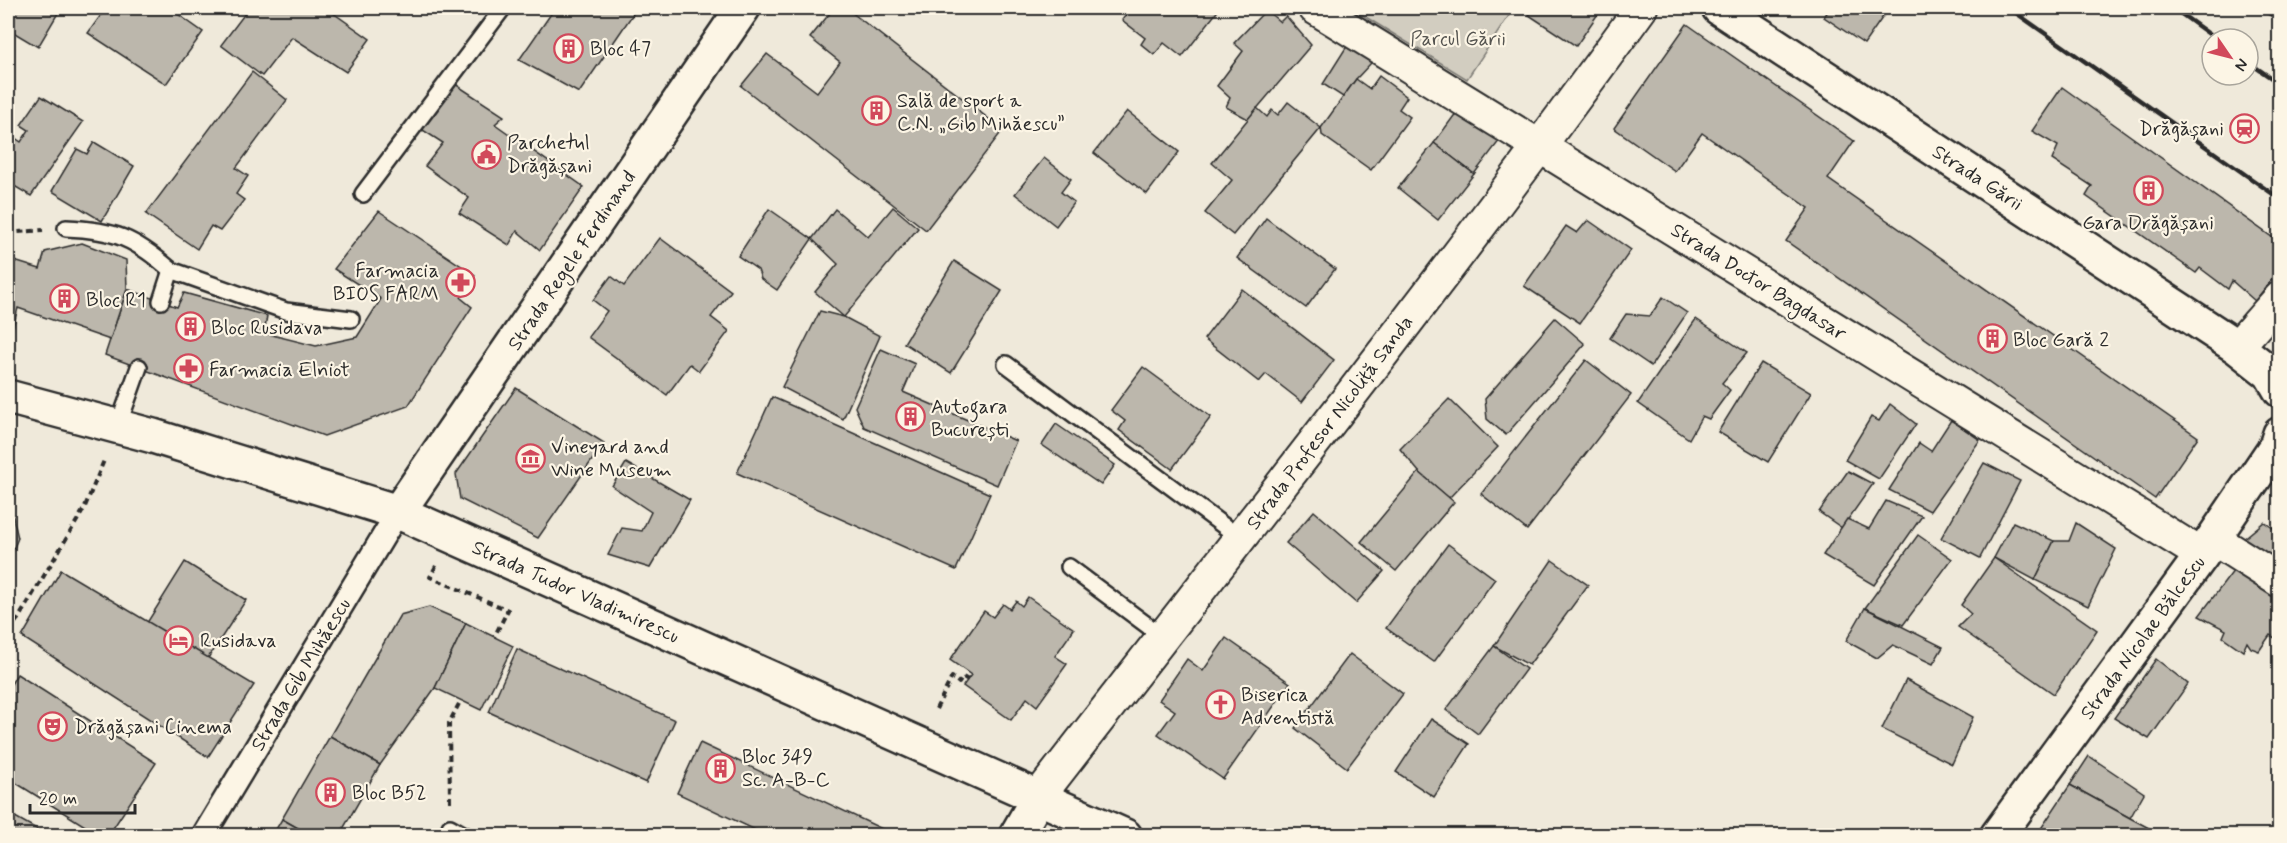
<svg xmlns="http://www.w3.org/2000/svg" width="2287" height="843" viewBox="0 0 2287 843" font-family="Mynerve,sans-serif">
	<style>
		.green { fill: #d2cdc0; stroke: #7e7c76; stroke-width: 1.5 }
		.building { fill: #bcb7ac; stroke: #2b2b2b; stroke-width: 1.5 }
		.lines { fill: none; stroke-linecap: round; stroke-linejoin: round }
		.service-casing { stroke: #2b2b2b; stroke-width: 20 }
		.pedestrian-casing { stroke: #2b2b2b; stroke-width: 27 }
		.minor-casing { stroke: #2b2b2b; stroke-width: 36 }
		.tertiary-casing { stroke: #2b2b2b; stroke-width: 38 }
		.secondary-casing { stroke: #2b2b2b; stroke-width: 38 }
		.primary-casing { stroke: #2b2b2b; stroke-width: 38 }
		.path { stroke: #2b2b2b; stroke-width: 4; stroke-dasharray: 6 4.5; stroke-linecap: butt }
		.service { stroke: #fcf5e5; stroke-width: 15 }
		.pedestrian { stroke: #fcf5e5; stroke-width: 22 }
		.minor { stroke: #fcf5e5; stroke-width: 32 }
		.tertiary { stroke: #fcf5e5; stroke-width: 33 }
		.secondary { stroke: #fcf5e5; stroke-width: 33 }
		.primary { stroke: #fcf5e5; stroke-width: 33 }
		.rail { stroke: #2b2b2b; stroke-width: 4.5 }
		.labels { text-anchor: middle; stroke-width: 4.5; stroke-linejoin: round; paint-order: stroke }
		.park-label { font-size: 20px; fill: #555450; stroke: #fcf5e5 }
		.poi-label { font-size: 20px; fill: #2b2b2b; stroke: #fcf5e5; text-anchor: start }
		.street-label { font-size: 20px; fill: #2b2b2b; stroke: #fcf5e5 }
	</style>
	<rect width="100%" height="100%" fill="#efe9da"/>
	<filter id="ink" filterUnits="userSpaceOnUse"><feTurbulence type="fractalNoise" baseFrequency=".0167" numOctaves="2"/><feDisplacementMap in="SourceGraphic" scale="12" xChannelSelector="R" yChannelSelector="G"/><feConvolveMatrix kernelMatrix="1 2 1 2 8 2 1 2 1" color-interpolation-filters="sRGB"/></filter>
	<g filter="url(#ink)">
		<path class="green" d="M 1351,8 L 1514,8 L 1467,79 Z"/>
		<g class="building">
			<path d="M 8,8 L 61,8 L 38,47 L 8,29 Z"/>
			<path d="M 106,8 L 174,8 L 172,10 L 203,32 L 166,84 L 88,33 Z"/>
			<path d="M 249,8 L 326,8 L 370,39 L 346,72 L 292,37 L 262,76 L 221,45 Z"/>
			<path d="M 555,8 L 637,8 L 579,93 L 519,60 Z"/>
			<path d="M 834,8 L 846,8 L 1003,130 L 926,230 L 741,86 L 767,54 L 817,92 L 840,62 L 810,38 Z"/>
			<path d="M 1131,8 L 1220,8 L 1182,57 L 1164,43 L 1154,55 L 1141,44 L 1145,38 L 1122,20 Z"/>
			<path d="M 1535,8 L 1602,8 L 1576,46 L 1529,15 Z"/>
			<path d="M 1830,8 L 1889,8 L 1864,44 L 1824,17 Z"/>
			<path d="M 1266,10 L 1280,22 L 1286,16 L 1311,45 L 1248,119 L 1226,107 L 1230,98 L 1217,86 L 1243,51 L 1234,43 Z"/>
			<path d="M 1687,24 L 1854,141 L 1828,179 L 2198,437 L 2155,499 L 1786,241 L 1809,208 L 1702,133 L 1675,171 L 1614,128 Z"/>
			<path d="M 1347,46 L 1372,62 L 1356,79 L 1343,97 L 1323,84 Z"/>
			<path d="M 252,72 L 287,100 L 236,168 L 248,176 L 236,194 L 244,200 L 220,231 L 211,226 L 197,249 L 146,214 Z"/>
			<path d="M 1379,76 L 1407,97 L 1399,109 L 1410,117 L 1371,170 L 1322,135 L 1321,128 L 1356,79 L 1370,89 Z"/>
			<path d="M 449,80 L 504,116 L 495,124 L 584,187 L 540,250 L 517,231 L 509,245 L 459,213 L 469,198 L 425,166 L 443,143 L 415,125 Z"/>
			<path d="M 2062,87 L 2280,243 L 2280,269 L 2255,301 L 2232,281 L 2228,289 L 2200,268 L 2196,273 L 2086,196 L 2092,186 L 2052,160 L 2058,146 L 2032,131 Z"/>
			<path d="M 41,96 L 83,122 L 31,196 L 11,184 L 8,189 L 8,133 L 21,142 L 29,130 L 21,125 Z"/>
			<path d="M 1288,102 L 1321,128 L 1233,235 L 1205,213 L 1232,180 L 1212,163 L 1257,108 L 1267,117 L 1272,110 L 1278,115 Z"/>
			<path d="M 1459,109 L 1500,140 L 1474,174 L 1434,143 Z"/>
			<path d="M 1127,111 L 1179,152 L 1147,194 L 1094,153 Z"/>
			<path d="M 94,142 L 134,166 L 102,221 L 52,191 L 77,149 L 87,154 Z"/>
			<path d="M 1434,143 L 1474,174 L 1438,220 L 1398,188 Z"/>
			<path d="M 1044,158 L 1071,179 L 1061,192 L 1074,202 L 1056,226 L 1015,194 Z"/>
			<path d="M 893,207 L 918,228 L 844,317 L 815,292 L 838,264 L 812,239 L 835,209 L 868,237 Z"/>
			<path d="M 769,209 L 812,239 L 777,290 L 761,279 L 758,270 L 738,256 Z"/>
			<path d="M 379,211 L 475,275 L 461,298 L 472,307 L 408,406 L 324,436 L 105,355 L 127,289 L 177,307 L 184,293 L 267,316 L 264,333 L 316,346 L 357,337 L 381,299 L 334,269 Z"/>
			<path d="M 1266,218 L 1335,269 L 1306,308 L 1237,258 Z"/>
			<path d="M 1588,220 L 1631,250 L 1580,323 L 1524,286 L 1566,226 L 1577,233 Z"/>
			<path d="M 660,238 L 731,291 L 711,317 L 729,331 L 699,371 L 690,364 L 667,395 L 588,337 L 607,311 L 593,300 L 611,276 L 624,286 Z"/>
			<path d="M 82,243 L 126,260 L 127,289 L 110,340 L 18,308 L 12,331 L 8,329 L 8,259 L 40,269 L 45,252 Z"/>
			<path d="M 954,261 L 1002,291 L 951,373 L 904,343 Z"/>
			<path d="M 1242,289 L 1334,360 L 1302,402 L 1266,374 L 1259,382 L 1204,339 Z"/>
			<path d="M 1663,297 L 1687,313 L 1651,366 L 1610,338 L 1626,314 L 1650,316 Z"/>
			<path d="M 820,311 L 844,317 L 880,336 L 843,419 L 782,387 Z"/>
			<path d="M 1555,318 L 1585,344 L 1506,435 L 1487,419 L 1485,399 Z"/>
			<path d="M 1696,319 L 1747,353 L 1722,383 L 1730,390 L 1709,419 L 1702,416 L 1689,439 L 1638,403 Z"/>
			<path d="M 881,349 L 915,364 L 903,392 L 1016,441 L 997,485 L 864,427 L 855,407 Z"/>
			<path d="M 1586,360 L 1631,395 L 1527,530 L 1481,494 Z"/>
			<path d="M 1761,363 L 1811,393 L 1768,462 L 1718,432 Z"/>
			<path d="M 1143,367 L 1211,417 L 1172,469 L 1119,430 L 1125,421 L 1111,410 Z"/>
			<path d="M 516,388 L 604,443 L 538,538 L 460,499 L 456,474 Z"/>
			<path d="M 772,397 L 990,494 L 956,570 L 737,473 Z"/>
			<path d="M 1449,399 L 1498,447 L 1449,498 L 1419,472 L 1400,449 Z"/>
			<path d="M 1890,404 L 1916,424 L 1879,479 L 1845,460 L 1871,417 L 1879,421 Z"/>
			<path d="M 1951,420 L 1980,440 L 1930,511 L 1889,490 L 1919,443 L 1931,451 Z"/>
			<path d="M 1056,424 L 1115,465 L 1101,485 L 1042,445 Z"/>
			<path d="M 626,463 L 690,500 L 650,568 L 608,555 L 622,528 L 642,531 L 651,512 L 612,486 Z"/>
			<path d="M 1984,463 L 2020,481 L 1980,558 L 1941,538 Z"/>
			<path d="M 1848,471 L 1873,484 L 1842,528 L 1819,512 Z"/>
			<path d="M 1419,472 L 1454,502 L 1396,571 L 1361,542 Z"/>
			<path d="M 8,496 L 18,538 L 8,562 Z"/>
			<path d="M 1886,501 L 1922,516 L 1874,585 L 1823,555 L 1847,519 L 1869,529 Z"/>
			<path d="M 1314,511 L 1384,571 L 1356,603 L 1286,543 Z"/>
			<path d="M 2013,522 L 2054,541 L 2035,580 L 1994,558 Z"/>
			<path d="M 2264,522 L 2280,533 L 2280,567 L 2241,541 Z"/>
			<path d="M 2076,523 L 2116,549 L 2088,606 L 2035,580 L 2054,541 L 2069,541 Z"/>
			<path d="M 1918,535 L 1952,559 L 1903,625 L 1865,608 Z"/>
			<path d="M 1448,544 L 1495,579 L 1434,662 L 1386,628 Z"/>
			<path d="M 1994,558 L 2097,630 L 2054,694 L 1958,627 L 1971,614 L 1961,605 Z"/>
			<path d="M 1552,560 L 1588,585 L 1529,665 L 1494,646 Z"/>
			<path d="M 185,562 L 246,600 L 163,727 L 105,690 Z"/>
			<path d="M 2237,566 L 2280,593 L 2280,641 L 2270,635 L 2259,651 L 2251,648 L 2247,642 L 2243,651 L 2223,637 L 2226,630 L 2199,616 Z"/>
			<path d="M 61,570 L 254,685 L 208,757 L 22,637 Z"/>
			<path d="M 1028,597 L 1074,629 L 1055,656 L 1067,664 L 1037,706 L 1027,698 L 1011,720 L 963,686 L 971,675 L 950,660 L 984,611 L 993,617 L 1003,604 L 1010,609 L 1016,601 L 1022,606 Z"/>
			<path d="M 429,607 L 466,623 L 435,688 L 380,765 L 330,736 L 400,615 Z"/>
			<path d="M 1865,608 L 1943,647 L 1933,664 L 1893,645 L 1877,658 L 1846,641 Z"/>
			<path d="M 466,623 L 513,646 L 481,710 L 435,688 Z"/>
			<path d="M 1226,638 L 1290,683 L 1223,779 L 1158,734 L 1175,711 L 1159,700 L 1187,659 L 1203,671 Z"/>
			<path d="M 1494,646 L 1526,669 L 1478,734 L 1446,710 Z"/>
			<path d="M 517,649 L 675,720 L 646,783 L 489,712 Z"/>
			<path d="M 1350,654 L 1403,694 L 1347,768 L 1295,728 Z"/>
			<path d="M 2156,659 L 2188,684 L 2149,739 L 2114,718 Z"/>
			<path d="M 17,674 L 156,763 L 108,836 L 101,836 L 8,778 L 8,689 Z"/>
			<path d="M 1906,680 L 1973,717 L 1952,764 L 1882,729 Z"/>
			<path d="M 1431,719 L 1469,744 L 1434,797 L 1396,772 Z"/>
			<path d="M 330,736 L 380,765 L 339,836 L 312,836 L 282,819 Z"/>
			<path d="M 700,743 L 897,836 L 768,836 L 677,793 Z"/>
			<path d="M 2089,756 L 2144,793 L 2130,818 L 2070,785 Z"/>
			<path d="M 2070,785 L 2130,818 L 2164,836 L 2036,836 Z"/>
			<path d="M 8,813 L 49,836 L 8,836 Z"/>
			<path d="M 282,819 L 312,836 L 272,836 Z"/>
		</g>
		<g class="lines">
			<defs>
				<g id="service">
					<path d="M 363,194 L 503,8"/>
					<path d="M 66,228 C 115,230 134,238 171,270"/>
					<path d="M 161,301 L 171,270 L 286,311 L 351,319"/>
					<path d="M 1006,364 L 1240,538"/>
					<path d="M 118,426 L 139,367"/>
					<path d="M 1069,567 L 1163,637"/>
					<path d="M 450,827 L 466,836"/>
				</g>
				<path id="pedestrian" d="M 203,836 L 398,512"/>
				<g id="minor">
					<path d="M 1315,8 L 2202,555"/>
					<path d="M 2237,347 L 2280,298"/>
					<path d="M 2214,539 L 2280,581"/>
					<path d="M 1039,796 C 1242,535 1447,276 1641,8"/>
				</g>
				<g id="tertiary">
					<path d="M 1719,8 L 2237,347 L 2270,373 L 2280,390"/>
					<path d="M 1997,836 L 2202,555 L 2276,446 L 2280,434"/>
				</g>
				<path id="secondary" d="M 8,397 L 153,436 L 398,512"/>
				<g id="primary">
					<path d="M 743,8 L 398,512 L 1125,836"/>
					<path d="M 1016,836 L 1039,796"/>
				</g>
			</defs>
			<use href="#service" class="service-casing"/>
			<use href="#pedestrian" class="pedestrian-casing"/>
			<use href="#minor" class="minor-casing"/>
			<use href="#tertiary" class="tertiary-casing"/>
			<use href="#secondary" class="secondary-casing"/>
			<use href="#primary" class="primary-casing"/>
			<g class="path">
				<path d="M 8,233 L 43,230"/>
				<path d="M 436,566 L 430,577 L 508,610 L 494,637"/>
				<path d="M 8,631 L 18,619 L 84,509 L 105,458"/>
				<path d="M 936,709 L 952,677 L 959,683 L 963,677 L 968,680"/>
				<path d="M 450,802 L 449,723 L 461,700"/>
			</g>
			<use href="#service" class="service"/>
			<use href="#pedestrian" class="pedestrian"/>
			<use href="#minor" class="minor"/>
			<use href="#tertiary" class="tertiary"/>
			<use href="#secondary" class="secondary"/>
			<use href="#primary" class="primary"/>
			<g class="rail">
				<path d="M 2009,8 L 2280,199"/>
				<path d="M 2173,8 L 2216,39"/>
				<path d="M 2259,8 L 2280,19"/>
				<path d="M 2248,62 L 2280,84"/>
			</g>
		</g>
	</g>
	<defs>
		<symbol id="building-ring" viewBox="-11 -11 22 22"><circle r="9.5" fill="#fcf5e5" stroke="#d1495b" stroke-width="1.5"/><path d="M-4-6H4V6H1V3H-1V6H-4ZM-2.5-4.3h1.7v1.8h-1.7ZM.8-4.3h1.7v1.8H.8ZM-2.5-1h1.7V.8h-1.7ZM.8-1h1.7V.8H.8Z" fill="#d1495b"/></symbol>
		<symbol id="station-ring" viewBox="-11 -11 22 22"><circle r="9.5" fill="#fcf5e5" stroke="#d1495b" stroke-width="1.5"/><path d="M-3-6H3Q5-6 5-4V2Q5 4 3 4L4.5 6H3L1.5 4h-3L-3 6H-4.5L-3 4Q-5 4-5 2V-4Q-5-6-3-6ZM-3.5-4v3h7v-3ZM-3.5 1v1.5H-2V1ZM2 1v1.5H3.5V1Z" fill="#d1495b"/></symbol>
		<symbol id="civic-ring" viewBox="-11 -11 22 22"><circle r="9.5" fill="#fcf5e5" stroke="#d1495b" stroke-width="1.5"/><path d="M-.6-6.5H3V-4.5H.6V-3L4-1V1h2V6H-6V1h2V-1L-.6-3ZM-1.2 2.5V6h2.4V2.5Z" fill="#d1495b"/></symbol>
		<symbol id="pharmacy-ring" viewBox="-11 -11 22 22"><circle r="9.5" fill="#fcf5e5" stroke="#d1495b" stroke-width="1.5"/><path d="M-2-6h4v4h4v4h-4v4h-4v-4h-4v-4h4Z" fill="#d1495b"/></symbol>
		<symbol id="museum-ring" viewBox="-11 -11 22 22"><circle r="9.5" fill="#fcf5e5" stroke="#d1495b" stroke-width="1.5"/><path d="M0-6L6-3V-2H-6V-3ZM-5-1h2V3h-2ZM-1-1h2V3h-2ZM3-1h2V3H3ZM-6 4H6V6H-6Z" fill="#d1495b"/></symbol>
		<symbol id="hotel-ring" viewBox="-11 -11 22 22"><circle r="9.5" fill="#fcf5e5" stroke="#d1495b" stroke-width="1.5"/><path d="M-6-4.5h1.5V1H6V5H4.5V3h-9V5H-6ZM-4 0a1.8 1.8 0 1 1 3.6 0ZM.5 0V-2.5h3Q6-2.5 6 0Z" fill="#d1495b"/></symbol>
		<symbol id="church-ring" viewBox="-11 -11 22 22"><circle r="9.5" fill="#fcf5e5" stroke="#d1495b" stroke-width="1.5"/><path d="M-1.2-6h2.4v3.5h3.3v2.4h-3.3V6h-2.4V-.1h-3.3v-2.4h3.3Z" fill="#d1495b"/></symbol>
		<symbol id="theatre-ring" viewBox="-11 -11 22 22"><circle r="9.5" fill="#fcf5e5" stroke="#d1495b" stroke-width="1.5"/><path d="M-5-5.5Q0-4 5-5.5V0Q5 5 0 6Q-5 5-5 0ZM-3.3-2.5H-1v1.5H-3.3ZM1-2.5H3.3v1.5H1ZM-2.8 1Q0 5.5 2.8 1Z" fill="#d1495b"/></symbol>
	</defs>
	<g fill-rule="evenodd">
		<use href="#building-ring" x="552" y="32" width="33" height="33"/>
		<use href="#building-ring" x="860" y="94" width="33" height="33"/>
		<use href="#station-ring" x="2228" y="112" width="33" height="33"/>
		<use href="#civic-ring" x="470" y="138" width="33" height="33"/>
		<use href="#building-ring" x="2132" y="174" width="33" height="33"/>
		<use href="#pharmacy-ring" x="444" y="266" width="33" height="33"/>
		<use href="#building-ring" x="48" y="282" width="33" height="33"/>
		<use href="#building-ring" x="174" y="310" width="33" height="33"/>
		<use href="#building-ring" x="1976" y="322" width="33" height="33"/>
		<use href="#pharmacy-ring" x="172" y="352" width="33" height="33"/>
		<use href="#building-ring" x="894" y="400" width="33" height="33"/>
		<use href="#museum-ring" x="514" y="442" width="33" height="33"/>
		<use href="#hotel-ring" x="162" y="624" width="33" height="33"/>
		<use href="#church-ring" x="1204" y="688" width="33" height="33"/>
		<use href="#theatre-ring" x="36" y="710" width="33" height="33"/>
		<use href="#building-ring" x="704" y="752" width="33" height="33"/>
		<use href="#building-ring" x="314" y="776" width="33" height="33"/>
	</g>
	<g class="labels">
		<g class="park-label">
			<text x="1458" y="45">Parcul Gării</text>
		</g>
		<g class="poi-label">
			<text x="590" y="55">Bloc 47</text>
			<text x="897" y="107">Sală de sport a<tspan x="897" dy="23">C.N. „Gib Mihăescu”</tspan></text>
			<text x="2224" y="135" text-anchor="end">Drăgășani</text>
			<text x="507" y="149">Parchetul<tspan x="507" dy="23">Drăgășani</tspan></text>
			<text x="2148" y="229" text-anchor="middle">Gara Drăgășani</text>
			<text x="439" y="277" text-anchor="end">Farmacia<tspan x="439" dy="23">BIOS FARM</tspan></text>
			<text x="86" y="306">Bloc R1</text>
			<text x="211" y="334">Bloc Rusidava</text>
			<text x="2013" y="346">Bloc Gară 2</text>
			<text x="209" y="376">Farmacia Elniot</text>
			<text x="931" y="413">Autogara<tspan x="931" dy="23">București</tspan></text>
			<text x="551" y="453">Vineyard and<tspan x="551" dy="23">Wine Museum</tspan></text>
			<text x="200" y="647">Rusidava</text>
			<text x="1241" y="701">Biserica<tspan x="1241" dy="23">Adventistă</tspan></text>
			<text x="74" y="733">Drăgășani Cinema</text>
			<text x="742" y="763">Bloc 349<tspan x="742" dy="23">Sc. A-B-C</tspan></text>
			<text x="352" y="799">Bloc B52</text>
		</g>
		<g class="street-label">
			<text transform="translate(1978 177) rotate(33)" y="7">Strada Gării</text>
			<text transform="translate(571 260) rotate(-56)" y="7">Strada Regele Ferdinand</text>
			<text transform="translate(1759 281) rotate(32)" y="7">Strada Doctor Bagdasar</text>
			<text transform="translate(1329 422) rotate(-53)" y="7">Strada Profesor Nicoliță Sanda</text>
			<text transform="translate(576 591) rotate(24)" y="7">Strada Tudor Vladimirescu</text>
			<text transform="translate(2142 637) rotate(-54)" y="7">Strada Nicolae Bălcescu</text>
			<text transform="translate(300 674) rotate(-59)" y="7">Strada Gib Mihăescu</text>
		</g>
	</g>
	<rect width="2287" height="843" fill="none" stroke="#fcf5e5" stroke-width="30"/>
	<rect x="15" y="15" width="2257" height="813" fill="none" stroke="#2b2b2b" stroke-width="2" filter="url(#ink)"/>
	<g transform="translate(2230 57) rotate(125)"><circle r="28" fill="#fcf5e5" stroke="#a8a49b" stroke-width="1.5"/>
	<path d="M0-4.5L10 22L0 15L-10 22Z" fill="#d1495b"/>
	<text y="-9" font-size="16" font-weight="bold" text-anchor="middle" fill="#2b2b2b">N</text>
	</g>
	<path d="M30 804v9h105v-9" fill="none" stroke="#2b2b2b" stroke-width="3"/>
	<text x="39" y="804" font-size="18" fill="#2b2b2b" stroke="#fcf5e5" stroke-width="4.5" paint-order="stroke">20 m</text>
</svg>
